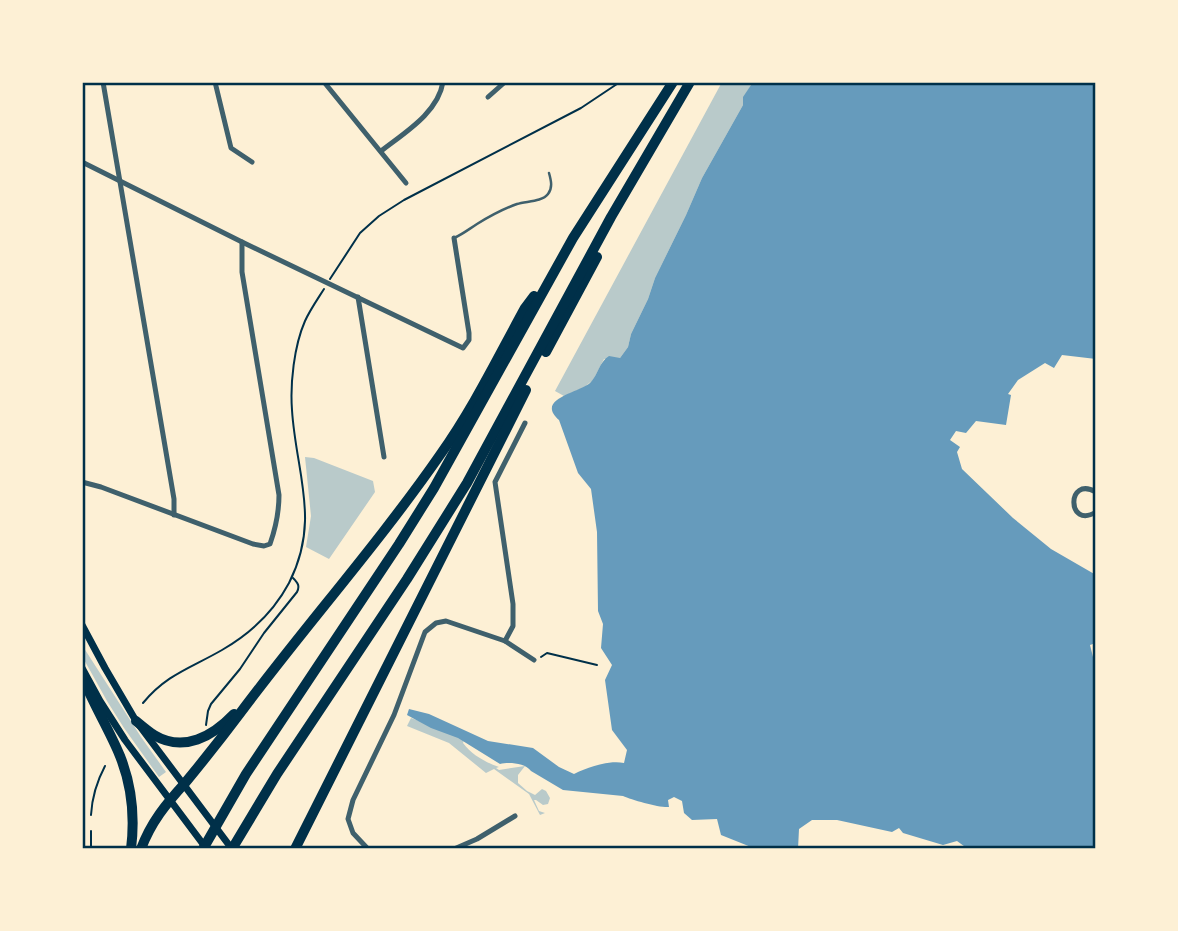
<svg xmlns="http://www.w3.org/2000/svg" width="1178" height="931" viewBox="0 0 1178 931" font-family="'IBM Plex Sans',sans-serif">
	<style>
		.green { fill: #b9caca }
		.water { fill: #669bbc }
		.lines { fill: none; stroke-linecap: round; stroke-linejoin: round }
		.path { stroke: #003049; stroke-width: 2 }
		.service { stroke: #3f606c; stroke-width: 2.5 }
		.minor { stroke: #3f606c; stroke-width: 5 }
		.secondary { stroke: #003049; stroke-width: 7 }
		.motorway { stroke: #003049; stroke-width: 10 }
		.neatline { fill: none; stroke: #003049; stroke-width: 2.5 }
	</style>
	<rect width="100%" height="100%" fill="#fdf0d5"/>
	<g class="green">
		<path d="M 722,82 L 753,82 L 744,97 L 743,105 L 702,178 L 686,215 L 655,278 L 648,299 L 631,334 L 628,347 L 620,358 L 604,359 L 593,380 L 583,388 L 564,396 L 555,391 Z"/>
		<path d="M 305,457 L 314,458 L 373,481 L 375,492 L 329,559 L 306,547 L 311,516 Z"/>
		<path d="M 82,645 L 141,737 L 166,772 L 159,777 L 124,728 L 107,701 L 82,656 Z"/>
		<path d="M 411,718 L 465,737 L 463,743 C 472,755 485,762 499,767 L 496,768 L 499,770 L 525,766 L 518,775 L 518,783 L 527,791 L 535,795 L 542,789 L 546,791 L 550,798 L 548,804 L 543,805 L 536,800 L 534,800 L 539,811 L 545,813 L 540,815 L 529,794 L 494,769 L 486,773 L 449,743 L 407,726 Z"/>
	</g>
	<path class="water" d="M 753,82 L 1096,82 L 1096,359 L 1062,355 L 1054,368 L 1045,363 L 1018,380 L 1008,394 L 1011,395 L 1006,425 L 976,421 L 966,433 L 956,431 L 950,440 L 960,447 L 957,452 L 962,469 L 1013,518 L 1051,549 L 1096,575 L 1096,643 L 1090,645 L 1096,669 L 1096,849 L 968,849 L 957,841 L 943,845 L 903,833 L 899,828 L 892,832 L 837,820 L 812,820 L 799,829 L 798,849 L 756,849 L 721,835 L 717,819 L 692,820 L 684,813 L 682,801 L 674,797 L 668,800 L 669,807 C 660,808 632,800 623,796 L 563,790 L 531,771 C 525,763 509,762 500,764 L 458,738 L 431,728 L 407,715 L 409,709 L 429,714 L 488,741 L 533,748 L 559,767 L 574,774 C 588,767 609,760 624,763 L 627,750 L 612,730 L 605,680 L 612,665 L 601,648 L 603,624 L 598,611 L 597,532 L 591,489 L 578,473 L 559,420 C 535,399 578,393 590,383 C 598,375 599,362 609,356 L 620,358 L 628,347 L 631,334 L 648,299 L 655,278 L 686,215 L 702,178 L 743,105 L 743,97 Z"/>
	<g class="lines">
		<g class="path">
			<path d="M 330,279 L 360,233 L 379,216 L 404,200 L 581,108 L 620,82"/>
			<path d="M 541,657 L 547,653 L 597,665"/>
			<path d="M 143,703 C 167,674 191,668 222,650 C 250,634 274,611 289,583 C 321,520 296,474 292,410 C 290,384 294,346 305,321 C 310,310 317,300 324,289"/>
			<path d="M 206,725 L 208,711 L 211,704 L 240,669 L 264,633 L 297,592 C 300,586 298,583 293,578"/>
			<path d="M 91,815 C 92,798 97,781 105,766"/>
			<path d="M 91,849 L 91,831"/>
		</g>
		<path class="service" d="M 454,238 C 463,234 469,229 477,224 C 490,216 503,209 517,204 C 526,201 542,202 548,194 C 553,188 551,180 549,173"/>
		<g class="minor">
			<path d="M 103,82 L 174,499 L 174,515"/>
			<path d="M 215,82 L 231,148 L 252,162"/>
			<path d="M 324,82 L 406,183"/>
			<path d="M 488,97 L 505,82"/>
			<path d="M 381,151 C 404,133 438,113 443,82"/>
			<path d="M 82,162 L 242,242 L 463,348 L 469,340 L 469,333 L 454,238"/>
			<path d="M 358,297 L 384,457"/>
			<path d="M 82,482 L 101,487 L 253,544 L 264,546 L 270,544 C 276,527 279,513 279,495 L 242,272 L 242,242"/>
			<path d="M 1096,492 C 1066,475 1067,530 1096,512"/>
			<path d="M 505,641 L 513,626 L 513,604 L 495,482 L 525,423"/>
			<path d="M 368,849 L 353,833 L 348,819 L 353,800 L 394,715 L 425,632 L 436,623 L 446,621 L 505,641 L 534,660"/>
			<path d="M 454,849 L 477,839 L 515,816"/>
		</g>
		<g class="secondary">
			<path d="M 82,625 L 105,668 L 136,721 L 232,849"/>
			<path d="M 82,668 L 100,701 L 125,740 L 206,848"/>
		</g>
		<g class="motorway">
			<path d="M 546,352 L 597,257"/>
			<path d="M 82,676 C 93,704 109,729 120,756 C 132,786 135,817 131,849"/>
			<path d="M 136,721 C 142,726 148,731 154,735 C 184,753 213,736 234,714"/>
			<path d="M 141,849 C 151,822 166,804 185,783 C 204,760 223,736 241,712 C 306,625 378,544 440,455 C 473,409 498,357 525,308 L 534,296"/>
			<path d="M 203,849 L 246,774 L 399,544 L 434,488 L 573,238 L 673,82"/>
			<path d="M 232,849 L 277,774 L 407,579 L 467,483 L 611,217 L 690,82"/>
			<path d="M 295,849 L 526,390"/>
		</g>
	</g>
	<rect width="1178" height="931" fill="none" stroke="#fdf0d5" stroke-width="168"/>
	<rect x="84" y="84" width="1010" height="763" class="neatline"/>
</svg>
